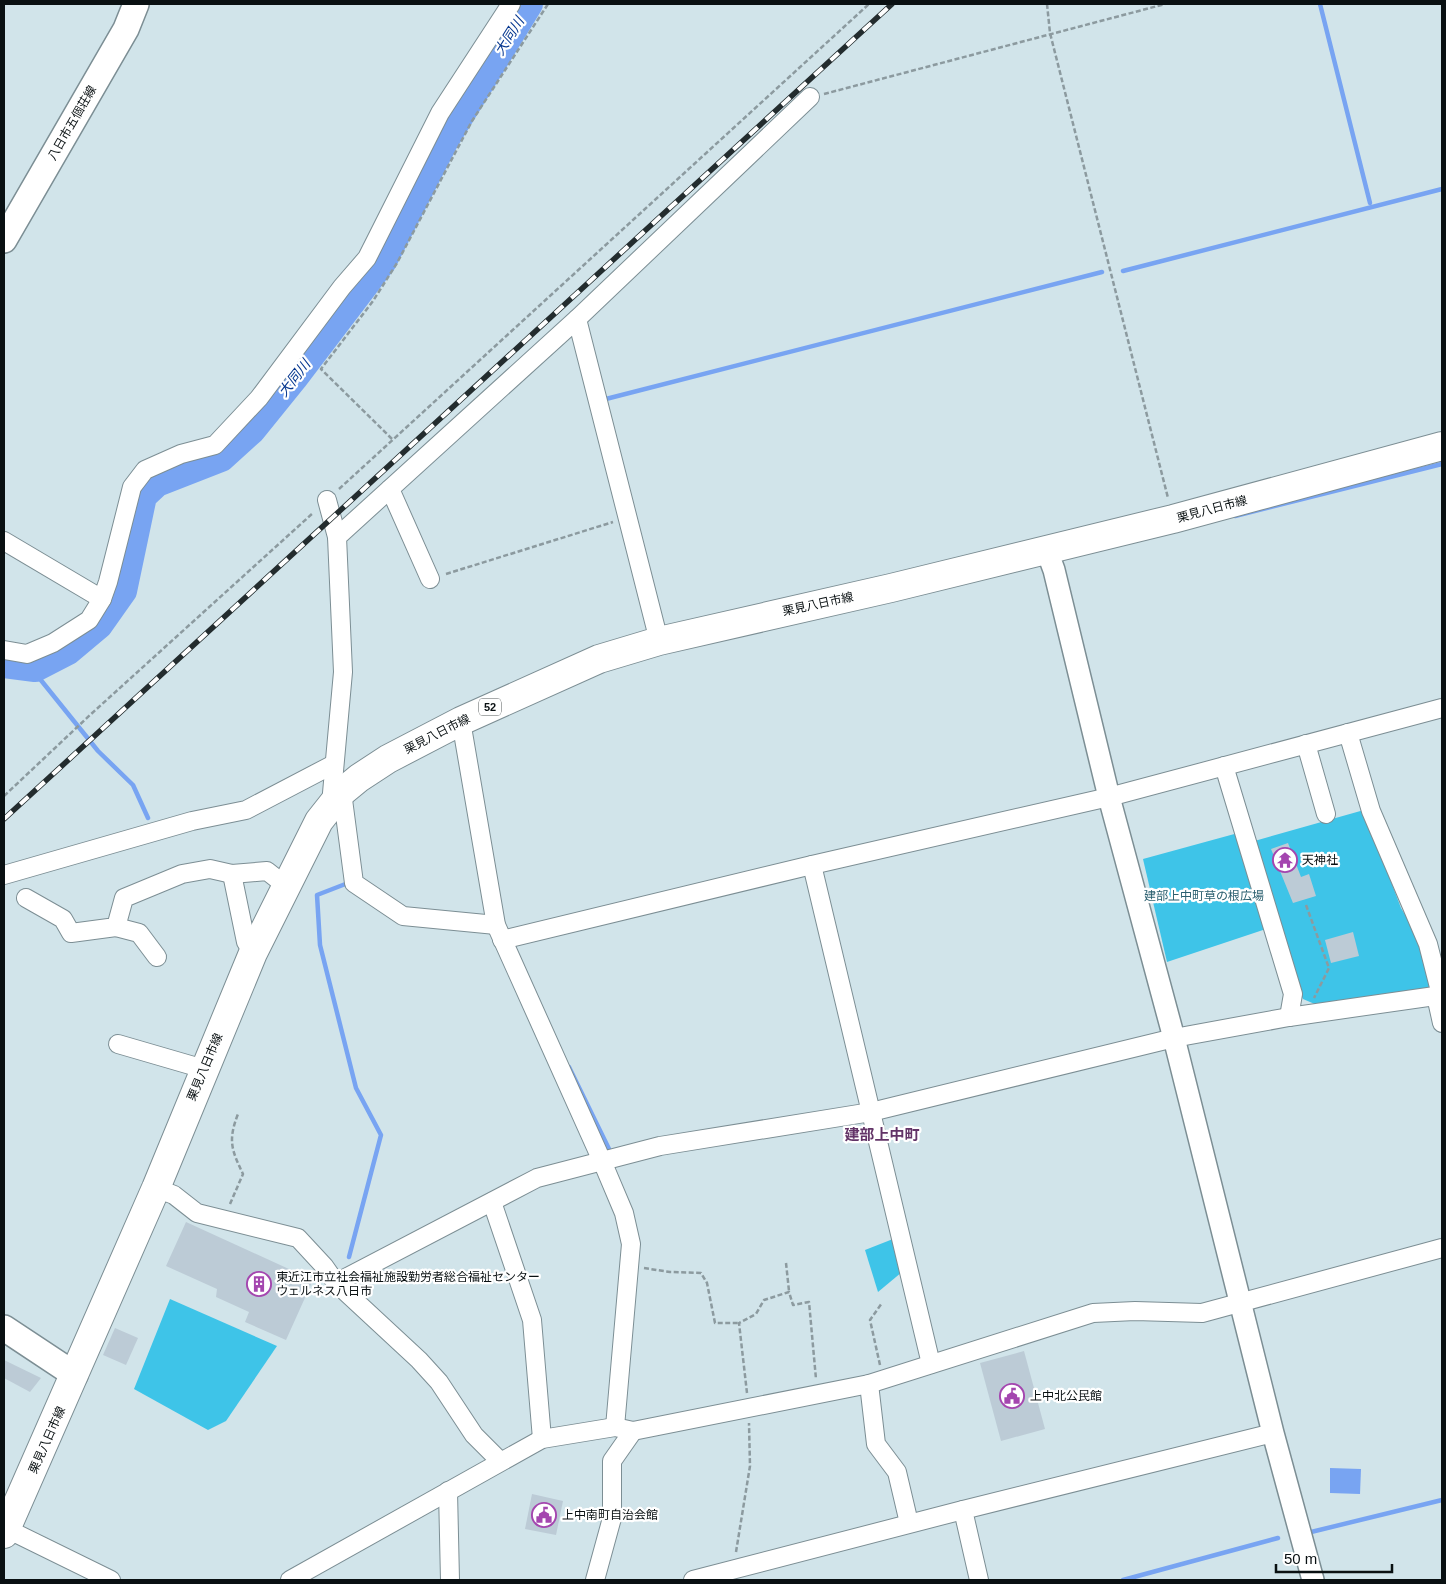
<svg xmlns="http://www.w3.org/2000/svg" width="1446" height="1584" viewBox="0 0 1446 1584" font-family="Arial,'Noto Sans JP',sans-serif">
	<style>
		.green { fill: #3ec4e8 }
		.water { fill: #78a4f2 }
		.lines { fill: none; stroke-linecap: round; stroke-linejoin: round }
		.stream { stroke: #78a4f2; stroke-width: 4.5 }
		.river { stroke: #78a4f2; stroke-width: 28 }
		.building { fill: #bccbd6 }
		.minor-casing { stroke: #7c8e94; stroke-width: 20 }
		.tertiary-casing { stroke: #7c8e94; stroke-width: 24 }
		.secondary-casing { stroke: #7c8e94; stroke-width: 28 }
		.primary-casing { stroke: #7c8e94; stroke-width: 30 }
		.path { stroke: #8c9a9f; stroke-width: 2.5; stroke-dasharray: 5 2.5; stroke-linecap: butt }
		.minor { stroke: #fff; stroke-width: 18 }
		.tertiary { stroke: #fff; stroke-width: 21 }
		.secondary { stroke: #fff; stroke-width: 25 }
		.primary { stroke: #fff; stroke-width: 28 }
		.rail-casing { stroke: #232c2e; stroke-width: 5.5 }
		.rail { stroke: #fff; stroke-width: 4; stroke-dasharray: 11; stroke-linecap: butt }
		.labels { text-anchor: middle; stroke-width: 4.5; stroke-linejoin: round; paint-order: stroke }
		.shield { fill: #fff; stroke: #535859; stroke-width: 1 }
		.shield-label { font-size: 11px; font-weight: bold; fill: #091012 }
		.street-label { font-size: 12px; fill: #091012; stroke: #fff }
		.poi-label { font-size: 12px; fill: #091012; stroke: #fff; text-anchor: start }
		.park-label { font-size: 12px; fill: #2a5f6f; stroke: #fff }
		.water-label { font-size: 14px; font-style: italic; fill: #06378f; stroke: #fff }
		.quarter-label { font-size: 15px; font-weight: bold; fill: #623367; stroke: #fff }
	</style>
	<rect width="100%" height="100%" fill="#d1e4ea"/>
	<g class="green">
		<path d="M 1364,810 L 1401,908 L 1423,945 L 1433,991 L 1324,1008 L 1303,999 L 1295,982 L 1251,842 Z"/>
		<path d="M 1238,833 L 1266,929 L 1167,962 L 1143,859 Z"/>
		<path d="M 893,1239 L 902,1272 L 878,1292 L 865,1250 Z"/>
		<path d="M 170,1299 L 277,1346 L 226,1421 L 208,1430 L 134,1389 Z"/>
	</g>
	<path class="water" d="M 1330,1468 L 1361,1469 L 1360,1494 L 1330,1493 Z"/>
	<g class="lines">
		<g class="stream">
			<path d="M 1320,4 L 1370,203"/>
			<path d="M 1123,271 L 1442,189"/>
			<path d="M 602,400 L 1102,272"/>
			<path d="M 1235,516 L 1442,464"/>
			<path d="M 35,668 L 40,679 L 98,751 L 133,785 L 148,818"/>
			<path d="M 348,883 L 317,895 L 320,945 L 356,1088 L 381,1135 L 349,1257"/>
			<path d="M 569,1067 L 609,1149"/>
			<path d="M 1307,1533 L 1442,1500"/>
			<path d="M 1123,1580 L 1278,1538"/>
		</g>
		<path class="river" d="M 4,664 L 35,668 L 68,651 L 99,625 L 123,591 L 143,496 L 157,483 L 221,458 L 252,430 L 294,378 L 383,261 L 444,142 L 529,4"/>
	</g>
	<g class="building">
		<path d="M 1288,843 L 1301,877 L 1309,874 L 1316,896 L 1293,903 L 1271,849 Z"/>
		<path d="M 1353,932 L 1359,956 L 1331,963 L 1325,940 Z"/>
		<path d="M 186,1222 L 313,1280 L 286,1340 L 245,1322 L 249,1312 L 216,1297 L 217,1289 L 166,1266 Z"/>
		<path d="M 115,1328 L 138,1338 L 126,1365 L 103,1355 Z"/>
		<path d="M 1024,1351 L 1045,1429 L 1001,1441 L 980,1363 Z"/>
		<path d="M 4,1360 L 41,1378 L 30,1392 L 4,1378 Z"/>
		<path d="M 532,1494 L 563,1501 L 556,1535 L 525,1529 Z"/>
	</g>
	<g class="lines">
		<defs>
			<g id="minor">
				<path d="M 577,319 L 659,641"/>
				<path d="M 390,489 L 430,579"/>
				<path d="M 327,500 L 337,537"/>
				<path d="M 4,541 L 102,599 L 108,582 L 132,487 L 145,470 L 181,454 L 215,445 L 259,398 L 342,287 L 367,258 L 440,113 L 511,4"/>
				<path d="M 4,650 L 27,654 L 53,643 L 89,620 L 102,599"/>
				<path d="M 461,721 L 496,925 L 602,1161 L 624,1213 L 631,1244 L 615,1427"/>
				<path d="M 1348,733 L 1371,811 L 1428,944 L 1441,995"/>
				<path d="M 1306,744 L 1326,814"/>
				<path d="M 1224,766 L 1293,994 L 1289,1017"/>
				<path d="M 342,792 L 354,883 L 403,916 L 496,925"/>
				<path d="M 331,804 L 343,672 L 337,537 L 577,319 L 810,97"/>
				<path d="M 812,865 L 931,1364"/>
				<path d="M 232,874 L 246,942 L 253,953"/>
				<path d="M 4,875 L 192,821 L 246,810 L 334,764"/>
				<path d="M 26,898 L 63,919 L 71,933 L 116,927 L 124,898 L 182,874 L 210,869 L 232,874 L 267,871 L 286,886"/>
				<path d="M 116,927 L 139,933 L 157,957"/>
				<path d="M 502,940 L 812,865 L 1109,797 L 1442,708"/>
				<path d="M 1436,996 L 1442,1023"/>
				<path d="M 118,1044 L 204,1069"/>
				<path d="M 156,1188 L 174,1195 L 197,1213 L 298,1238 L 324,1266 L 336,1283 L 419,1360 L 439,1382 L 474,1435 L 500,1461"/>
				<path d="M 492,1202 L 532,1320 L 542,1439"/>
				<path d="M 336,1283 L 537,1178 L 660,1146 L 871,1112 L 1174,1038 L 1289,1017 L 1442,995"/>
				<path d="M 869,1384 L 876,1444 L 897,1472 L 909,1523"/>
				<path d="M 448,1491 L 450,1580"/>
				<path d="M 7,1529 L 111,1580"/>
				<path d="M 290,1580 L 542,1439 L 615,1427 L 633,1431 L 869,1384 L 1093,1313 L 1135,1311 L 1202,1313 L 1442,1248"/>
				<path d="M 595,1580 L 612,1518 L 612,1461 L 633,1431"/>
				<path d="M 693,1580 L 963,1510"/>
				<path d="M 979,1580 L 963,1510 L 1273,1433"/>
			</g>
			<path id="tertiary" d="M 1047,551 L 1054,570 L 1109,797 L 1174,1038 L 1273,1433 L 1313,1580"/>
			<g id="secondary">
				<path d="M 4,240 L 126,29 L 136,4"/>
				<path d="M 4,1328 L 75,1375"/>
			</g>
			<path id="primary" d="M 4,1534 L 156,1188 L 253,953 L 319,821 L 342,792 L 359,778 L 388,759 L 461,721 L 599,659 L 659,641 L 891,588 L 1173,519 L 1442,446"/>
		</defs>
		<use href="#minor" class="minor-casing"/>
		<use href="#tertiary" class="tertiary-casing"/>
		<use href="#secondary" class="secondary-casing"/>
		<use href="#primary" class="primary-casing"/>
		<g class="path">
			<path d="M 1047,4 L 1050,33 L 1168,498"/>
			<path d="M 824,94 L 1165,4"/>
			<path d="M 392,439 L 321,369 L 373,301 L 397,263 L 472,121 L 548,4"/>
			<path d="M 339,489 L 869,4"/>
			<path d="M 446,574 L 613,522"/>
			<path d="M 4,796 L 90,715 L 313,513"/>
			<path d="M 1306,905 L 1329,968 L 1314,998"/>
			<path d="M 230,1204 L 243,1174 C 231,1149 228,1140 238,1114"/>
			<path d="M 786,1263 L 789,1291"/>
			<path d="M 644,1268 L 670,1272 L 701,1273 L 707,1283 L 715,1323 L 739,1323"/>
			<path d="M 880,1365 L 870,1320 L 882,1303"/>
			<path d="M 747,1393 L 739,1323 L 756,1314 L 764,1300 L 789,1292 L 793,1305 L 809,1302 L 816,1379"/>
			<path d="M 736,1552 L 750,1466 L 749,1423"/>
		</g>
		<use href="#minor" class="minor"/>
		<use href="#tertiary" class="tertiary"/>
		<use href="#secondary" class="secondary"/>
		<use href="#primary" class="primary"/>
		<defs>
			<path id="rail" d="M 4,819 L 892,4"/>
		</defs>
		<use href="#rail" class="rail-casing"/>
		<use href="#rail" class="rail"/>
	</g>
	<defs>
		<symbol id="temple-ring" viewBox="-11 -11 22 22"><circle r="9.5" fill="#fff" stroke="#a446af" stroke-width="1.5"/><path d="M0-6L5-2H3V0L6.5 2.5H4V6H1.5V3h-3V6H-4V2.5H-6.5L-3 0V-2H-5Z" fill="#a446af"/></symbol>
		<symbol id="building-ring" viewBox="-11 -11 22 22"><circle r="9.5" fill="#fff" stroke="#a446af" stroke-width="1.5"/><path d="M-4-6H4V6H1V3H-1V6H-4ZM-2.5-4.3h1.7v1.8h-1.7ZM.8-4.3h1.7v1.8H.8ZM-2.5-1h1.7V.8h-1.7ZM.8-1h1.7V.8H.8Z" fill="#a446af"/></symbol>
		<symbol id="civic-ring" viewBox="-11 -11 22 22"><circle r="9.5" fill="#fff" stroke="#a446af" stroke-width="1.5"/><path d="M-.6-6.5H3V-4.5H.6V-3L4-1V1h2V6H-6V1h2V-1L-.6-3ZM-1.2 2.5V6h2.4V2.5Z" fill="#a446af"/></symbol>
	</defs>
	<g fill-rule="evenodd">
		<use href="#temple-ring" x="1271" y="846" width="28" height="28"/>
		<use href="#building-ring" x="245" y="1270" width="28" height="28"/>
		<use href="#civic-ring" x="998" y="1382" width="28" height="28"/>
		<use href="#civic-ring" x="530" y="1501" width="28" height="28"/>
	</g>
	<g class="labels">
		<rect class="shield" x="479" y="698.5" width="22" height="17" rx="4"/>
		<g class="shield-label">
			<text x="490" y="711">52</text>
		</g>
		<g class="street-label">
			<text transform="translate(72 123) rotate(-60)" y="4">八日市五個荘線</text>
			<text transform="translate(1212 509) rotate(-15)" y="4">栗見八日市線</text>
			<text transform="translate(818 604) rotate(-12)" y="4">栗見八日市線</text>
			<text transform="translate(437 734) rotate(-27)" y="4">栗見八日市線</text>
			<text transform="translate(205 1067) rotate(-67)" y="4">栗見八日市線</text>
			<text transform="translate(47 1440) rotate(-66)" y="4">栗見八日市線</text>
		</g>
		<g class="poi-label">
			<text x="1302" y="864">天神社</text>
			<text x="276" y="1281">東近江市立社会福祉施設勤労者総合福祉センター<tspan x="276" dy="14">ウェルネス八日市</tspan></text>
			<text x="1030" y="1400">上中北公民館</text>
			<text x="562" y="1519">上中南町自治会館</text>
		</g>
		<g class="park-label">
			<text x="1204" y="900">建部上中町草の根広場</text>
		</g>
		<g class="water-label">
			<text transform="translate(509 36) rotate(-58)" y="5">大同川</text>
			<text transform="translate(294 378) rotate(-52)" y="5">大同川</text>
		</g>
		<g class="quarter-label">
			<text x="882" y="1140">建部上中町</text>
		</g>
	</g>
	<rect width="1446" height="1584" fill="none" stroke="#091012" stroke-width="10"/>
	<path d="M1276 1564v8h116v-8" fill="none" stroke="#091012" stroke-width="2.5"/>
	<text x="1284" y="1564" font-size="15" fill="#091012" stroke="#ffffff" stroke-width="4" paint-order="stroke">50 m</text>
</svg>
